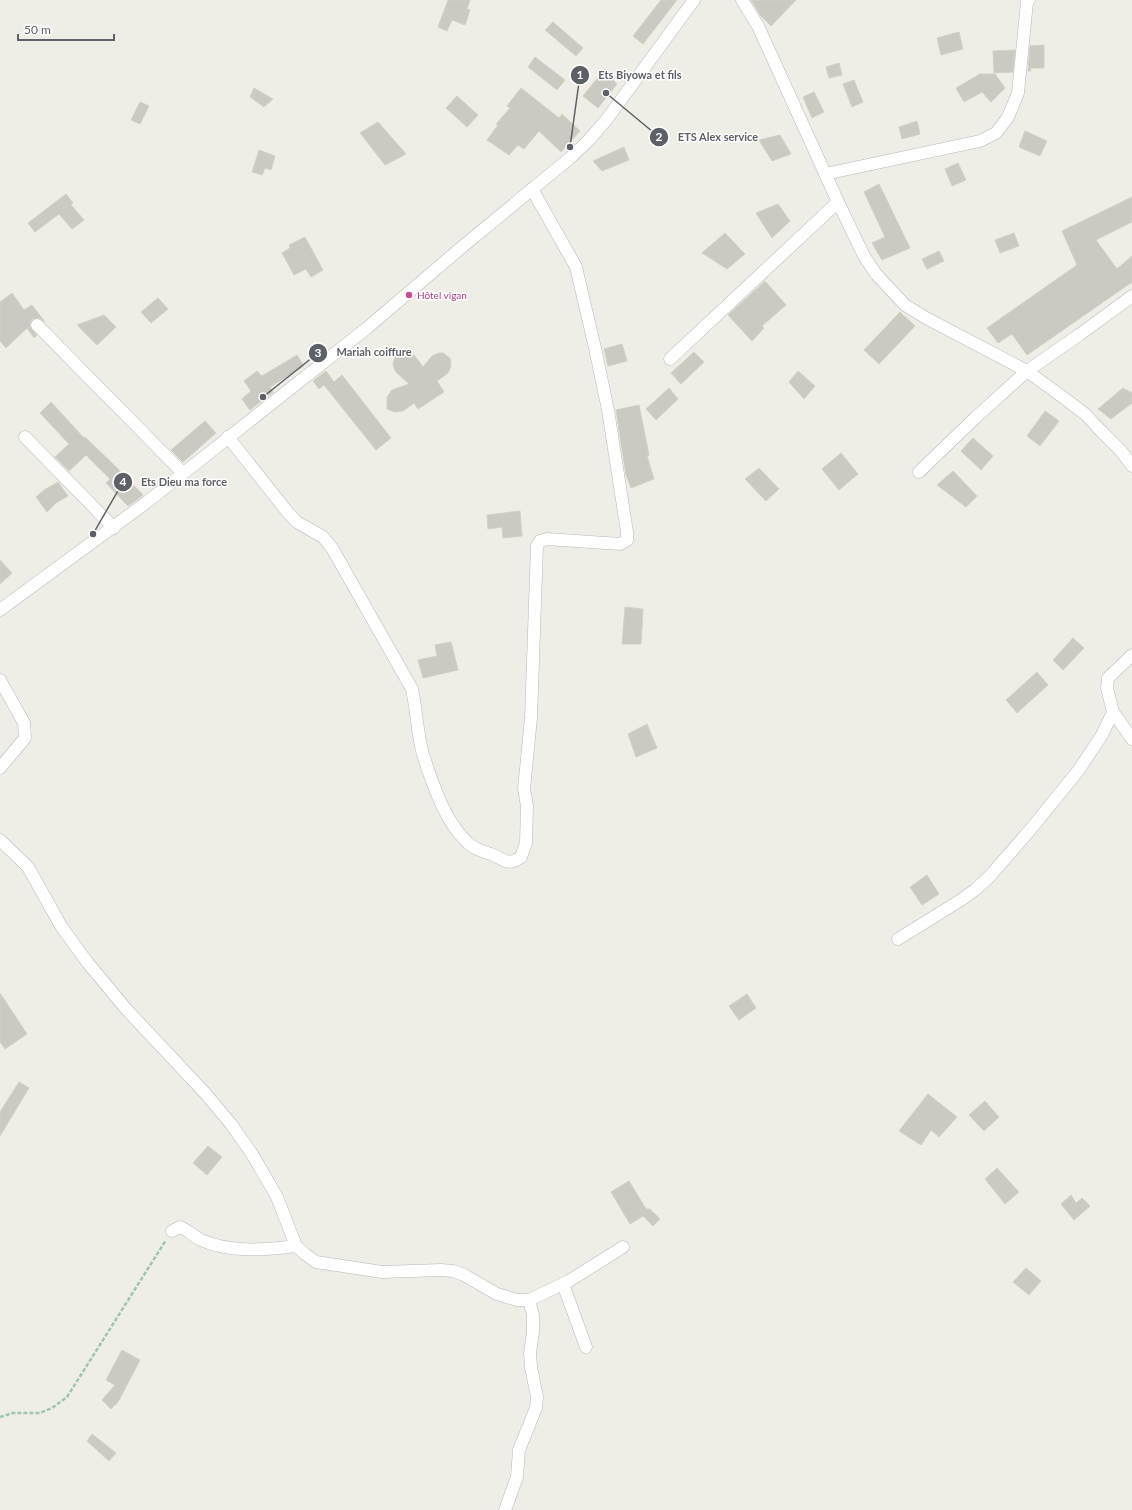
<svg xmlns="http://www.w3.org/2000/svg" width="1132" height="1510" viewBox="0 0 1132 1510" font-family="Lato,sans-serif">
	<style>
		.building { fill: #cac9c2; stroke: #d4d1c4 }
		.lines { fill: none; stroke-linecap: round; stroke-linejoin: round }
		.street-casing { stroke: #b6b8bc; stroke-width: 13 }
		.path { stroke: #9cc7ad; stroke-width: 2.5; stroke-dasharray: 4 2; stroke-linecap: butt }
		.street { stroke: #fff; stroke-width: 12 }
		.hotel-dot { fill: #d1479c; stroke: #fff; stroke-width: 1.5 }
		.labels { text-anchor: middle; stroke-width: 3; stroke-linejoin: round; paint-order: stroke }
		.hotel-label { font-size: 10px; fill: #b23c85; stroke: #fff; text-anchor: start }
		.leader { fill: none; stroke: #5d6066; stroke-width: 1.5 }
		.callout-dot { fill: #5d6066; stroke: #fff; stroke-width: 1.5 }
		.mark-label { font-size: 12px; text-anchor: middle; font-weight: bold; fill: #fff }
		.callout-label { font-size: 11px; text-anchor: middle; font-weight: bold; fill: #5d6066; stroke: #fff; stroke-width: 3; stroke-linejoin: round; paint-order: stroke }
	</style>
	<rect width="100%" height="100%" fill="#efeee6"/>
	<g class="building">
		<path d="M 448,0 L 470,0 L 467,9 L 470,10 L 465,25 L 452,20 L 447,31 L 438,27 Z"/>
		<path d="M 661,0 L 677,0 L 643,44 L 633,36 Z"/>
		<path d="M 751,0 L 796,0 L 771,26 L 760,15 Z"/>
		<path d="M 553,22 L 583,48 L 576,56 L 545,30 Z"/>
		<path d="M 959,32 L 963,49 L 941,55 L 937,38 Z"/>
		<path d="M 1044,45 L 1044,68 L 1030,68 L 1031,71 L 1028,71 L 1030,46 Z"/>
		<path d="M 1015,50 L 1013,72 L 994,73 L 993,51 Z"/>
		<path d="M 535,57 L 565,80 L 557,90 L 528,67 Z"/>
		<path d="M 839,63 L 842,75 L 829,78 L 826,67 Z"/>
		<path d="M 605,69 L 616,77 L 613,80 L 617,84 L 598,108 L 583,96 Z"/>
		<path d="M 980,74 L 995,74 L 1005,88 L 991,102 L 982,92 L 964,102 L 956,88 Z"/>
		<path d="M 854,80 L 863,102 L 852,107 L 843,84 Z"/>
		<path d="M 254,88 L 273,99 L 264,107 L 250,97 Z"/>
		<path d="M 521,88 L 559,118 L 562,114 L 580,131 L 561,152 L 539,131 L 524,149 L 518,145 L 509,155 L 487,140 L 498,125 L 496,124 L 510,108 L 507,106 Z"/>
		<path d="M 814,92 L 824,112 L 812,118 L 803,97 Z"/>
		<path d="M 457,96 L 478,115 L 467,127 L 446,108 Z"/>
		<path d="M 140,102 L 149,106 L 140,124 L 131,120 Z"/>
		<path d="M 917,121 L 920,134 L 902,139 L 899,127 Z"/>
		<path d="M 378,122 L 406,154 L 385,165 L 360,133 Z"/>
		<path d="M 1025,131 L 1047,141 L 1040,156 L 1019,147 Z"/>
		<path d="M 780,135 L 791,154 L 772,161 L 759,140 Z"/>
		<path d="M 624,147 L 629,160 L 602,171 L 593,161 Z"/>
		<path d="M 259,150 L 275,156 L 271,170 L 265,168 L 262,175 L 252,172 Z"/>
		<path d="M 958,163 L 966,180 L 952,186 L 945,169 Z"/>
		<path d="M 879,184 L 910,248 L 882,260 L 872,243 L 885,237 L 864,192 Z"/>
		<path d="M 66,194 L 73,203 L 71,205 L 84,220 L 72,229 L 59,214 L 35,232 L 28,223 Z"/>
		<path d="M 1132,197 L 1132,222 L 1096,240 L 1117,269 L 1132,256 L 1132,282 L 1027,355 L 1012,334 L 998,343 L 987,328 L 1077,265 L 1062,231 Z"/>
		<path d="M 778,204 L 790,221 L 772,238 L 756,213 Z"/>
		<path d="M 725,233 L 745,254 L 727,269 L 702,253 Z"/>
		<path d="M 1014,233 L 1019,246 L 1000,253 L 995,240 Z"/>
		<path d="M 305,237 L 323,270 L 311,277 L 306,269 L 294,275 L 282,253 L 290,248 L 289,245 Z"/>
		<path d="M 939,251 L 944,261 L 927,269 L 922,259 Z"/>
		<path d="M 765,281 L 786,305 L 762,326 L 764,328 L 752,341 L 728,315 Z"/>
		<path d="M 12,293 L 24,310 L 32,305 L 45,322 L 39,318 L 32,319 L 30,323 L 30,327 L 37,335 L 34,338 L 27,328 L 6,348 L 0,341 L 0,302 Z"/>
		<path d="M 158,298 L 168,309 L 151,323 L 141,312 Z"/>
		<path d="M 900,312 L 915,326 L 879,364 L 864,350 Z"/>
		<path d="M 104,315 L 116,327 L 97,345 L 77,325 Z"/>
		<path d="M 622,344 L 627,361 L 608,366 L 604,349 Z"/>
		<path d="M 402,352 L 410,353 L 414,355 L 423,367 L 432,356 L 439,353 L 443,353 L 450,358 L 451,366 L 448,373 L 437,381 L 444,392 L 418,409 L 414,403 L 403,411 L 395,412 L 387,409 L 387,397 L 392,390 L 409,384 L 396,372 L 394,368 L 393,364 L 395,357 Z"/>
		<path d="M 694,352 L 704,362 L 681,384 L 671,373 Z"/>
		<path d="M 297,355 L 304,366 L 270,387 L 273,392 L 250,410 L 242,399 L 251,391 L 244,381 L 257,371 L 262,376 Z"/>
		<path d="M 326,371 L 334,382 L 342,375 L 391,438 L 376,450 L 324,385 L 319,389 L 313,381 Z"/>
		<path d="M 798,371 L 815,386 L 804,399 L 789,382 Z"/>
		<path d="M 669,388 L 678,399 L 656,420 L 646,409 Z"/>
		<path d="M 1123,388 L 1132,393 L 1132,403 L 1111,419 L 1098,409 Z"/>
		<path d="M 51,402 L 84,438 L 85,437 L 113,464 L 143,495 L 128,506 L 106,483 L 110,479 L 86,455 L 69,471 L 55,457 L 69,444 L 40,413 Z"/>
		<path d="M 639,405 L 649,455 L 647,456 L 654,479 L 631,488 L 626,475 L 616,410 Z"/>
		<path d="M 1045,411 L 1059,421 L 1040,446 L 1027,436 Z"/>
		<path d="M 205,421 L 216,433 L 183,462 L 171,450 Z"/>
		<path d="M 973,438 L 993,456 L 981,470 L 961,451 Z"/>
		<path d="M 841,453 L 858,474 L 839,490 L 822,469 Z"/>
		<path d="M 759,468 L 779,489 L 766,501 L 745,479 Z"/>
		<path d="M 953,471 L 977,496 L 966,507 L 937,485 Z"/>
		<path d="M 58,482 L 68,496 L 56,503 L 47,512 L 36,497 L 44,490 Z"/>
		<path d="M 520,511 L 522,536 L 503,538 L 502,527 L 488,529 L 487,515 Z"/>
		<path d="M 0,560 L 12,573 L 0,584 Z"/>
		<path d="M 625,607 L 643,609 L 641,644 L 622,644 Z"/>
		<path d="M 1073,638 L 1084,648 L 1063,670 L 1053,660 Z"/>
		<path d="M 451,642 L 458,670 L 423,678 L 418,660 L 437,656 L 435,645 Z"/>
		<path d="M 1037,672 L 1048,685 L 1017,713 L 1006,700 Z"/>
		<path d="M 647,724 L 657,748 L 636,757 L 628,734 Z"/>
		<path d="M 927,875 L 939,894 L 922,905 L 910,887 Z"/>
		<path d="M 0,993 L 27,1034 L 5,1049 L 0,1042 Z"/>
		<path d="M 747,994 L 756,1008 L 739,1020 L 729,1006 Z"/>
		<path d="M 19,1082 L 29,1088 L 0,1136 L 0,1112 Z"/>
		<path d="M 928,1094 L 957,1117 L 939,1137 L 931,1130 L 921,1145 L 899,1131 Z"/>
		<path d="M 985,1101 L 999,1117 L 984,1131 L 969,1115 Z"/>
		<path d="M 208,1146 L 222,1157 L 207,1175 L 193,1163 Z"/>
		<path d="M 997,1168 L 1019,1192 L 1005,1204 L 985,1179 Z"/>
		<path d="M 629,1181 L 646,1209 L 650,1209 L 660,1219 L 653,1226 L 643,1216 L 630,1224 L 611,1192 Z"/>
		<path d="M 1071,1195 L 1076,1203 L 1082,1198 L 1090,1206 L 1074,1220 L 1061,1204 Z"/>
		<path d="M 1026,1268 L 1041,1281 L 1029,1295 L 1013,1282 Z"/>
		<path d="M 122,1350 L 140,1360 L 118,1402 L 111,1409 L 102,1400 L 115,1385 L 106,1380 Z"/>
		<path d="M 92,1434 L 116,1453 L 109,1461 L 87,1441 Z"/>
	</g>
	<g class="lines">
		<defs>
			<g id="street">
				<path d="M 742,0 L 758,26 L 838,202 L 864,256 L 876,274 L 905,305 L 926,318 L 1027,371 L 1064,398 L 1085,414 L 1102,432 L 1121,451 L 1132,466"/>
				<path d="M 825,174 L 980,141 L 996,133 L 1008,117 L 1018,93 L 1027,2 L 1029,0"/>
				<path d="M 37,325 L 183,473"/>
				<path d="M 670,359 L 838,202"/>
				<path d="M 25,437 L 114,528"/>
				<path d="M 228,437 L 289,514 L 297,522 L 323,537 L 332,548 L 412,689 C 416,708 417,727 421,746 C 422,754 426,762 428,770 C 437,795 447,823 467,842 C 473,848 483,852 491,854 C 505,859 506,867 521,857 L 526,843 L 527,806 L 524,789 L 531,718 L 537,546 L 540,541 L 547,539 L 620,544 L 627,540 L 627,532 L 608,410 L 595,348 L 576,267 L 532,189"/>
				<path d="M 919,472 L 975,418 L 1027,371 L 1079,335 L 1132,296"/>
				<path d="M 0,610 L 147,502 L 367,328 L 462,247 L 570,158 L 589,140 L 607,119 L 694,0"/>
				<path d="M 0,680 L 24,723 L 25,738 L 0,768"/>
				<path d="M 1113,712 L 1132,739"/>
				<path d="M 0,840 L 28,867 L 61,926 L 87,962 L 127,1010 L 205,1093 L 231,1124 L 252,1154 L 277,1197 L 296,1246 L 305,1254 L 316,1262 L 382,1272 L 441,1270 L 453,1271 L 464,1275 L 497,1294 L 517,1300 L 529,1300 L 569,1281 L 623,1247"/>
				<path d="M 898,939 L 961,900 L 976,889 L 989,877 L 1030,830 L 1078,771 L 1102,735 L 1113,712 L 1107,688 L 1108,678 L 1132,655"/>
				<path d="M 172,1231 L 180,1227 C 188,1230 193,1236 201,1240 C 230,1253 265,1250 296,1246"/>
				<path d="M 563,1284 L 586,1347"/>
				<path d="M 505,1510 L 517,1477 L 519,1450 L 536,1408 L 537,1397 L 531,1367 L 530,1353 L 533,1332 L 533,1315 L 529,1300"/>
			</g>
		</defs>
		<use href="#street" class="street-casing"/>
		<path class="path" d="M 0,1417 L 13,1413 L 40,1413 L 52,1408 L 67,1397 L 166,1240"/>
		<use href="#street" class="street"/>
	</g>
	<circle class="hotel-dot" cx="409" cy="295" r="4"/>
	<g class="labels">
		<g class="hotel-label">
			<text x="417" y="299">Hôtel vigan</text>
		</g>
	</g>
	<path class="leader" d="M570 147L580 75M606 93L659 137M263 397L318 353M93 534L123 482"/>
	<g class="callout-dot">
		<circle cx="570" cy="147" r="4"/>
		<circle cx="606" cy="93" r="4"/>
		<circle cx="263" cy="397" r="4"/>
		<circle cx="93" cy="534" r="4"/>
		<circle cx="580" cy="75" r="10"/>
		<circle cx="659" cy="137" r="10"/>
		<circle cx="318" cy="353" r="10"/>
		<circle cx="123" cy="482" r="10"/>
	</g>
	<g class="mark-label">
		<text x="580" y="79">1</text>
		<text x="659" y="141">2</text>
		<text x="318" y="357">3</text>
		<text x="123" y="486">4</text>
	</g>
	<g class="callout-label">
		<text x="640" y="79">Ets Biyowa et fils</text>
		<text x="718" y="141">ETS Alex service</text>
		<text x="374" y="356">Mariah coiffure</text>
		<text x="184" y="486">Ets Dieu ma force</text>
	</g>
	<path d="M18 34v6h96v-6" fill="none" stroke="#5d6066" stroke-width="2"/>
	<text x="24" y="34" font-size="12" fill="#5d6066" stroke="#ffffff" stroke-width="3" paint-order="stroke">50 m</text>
</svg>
